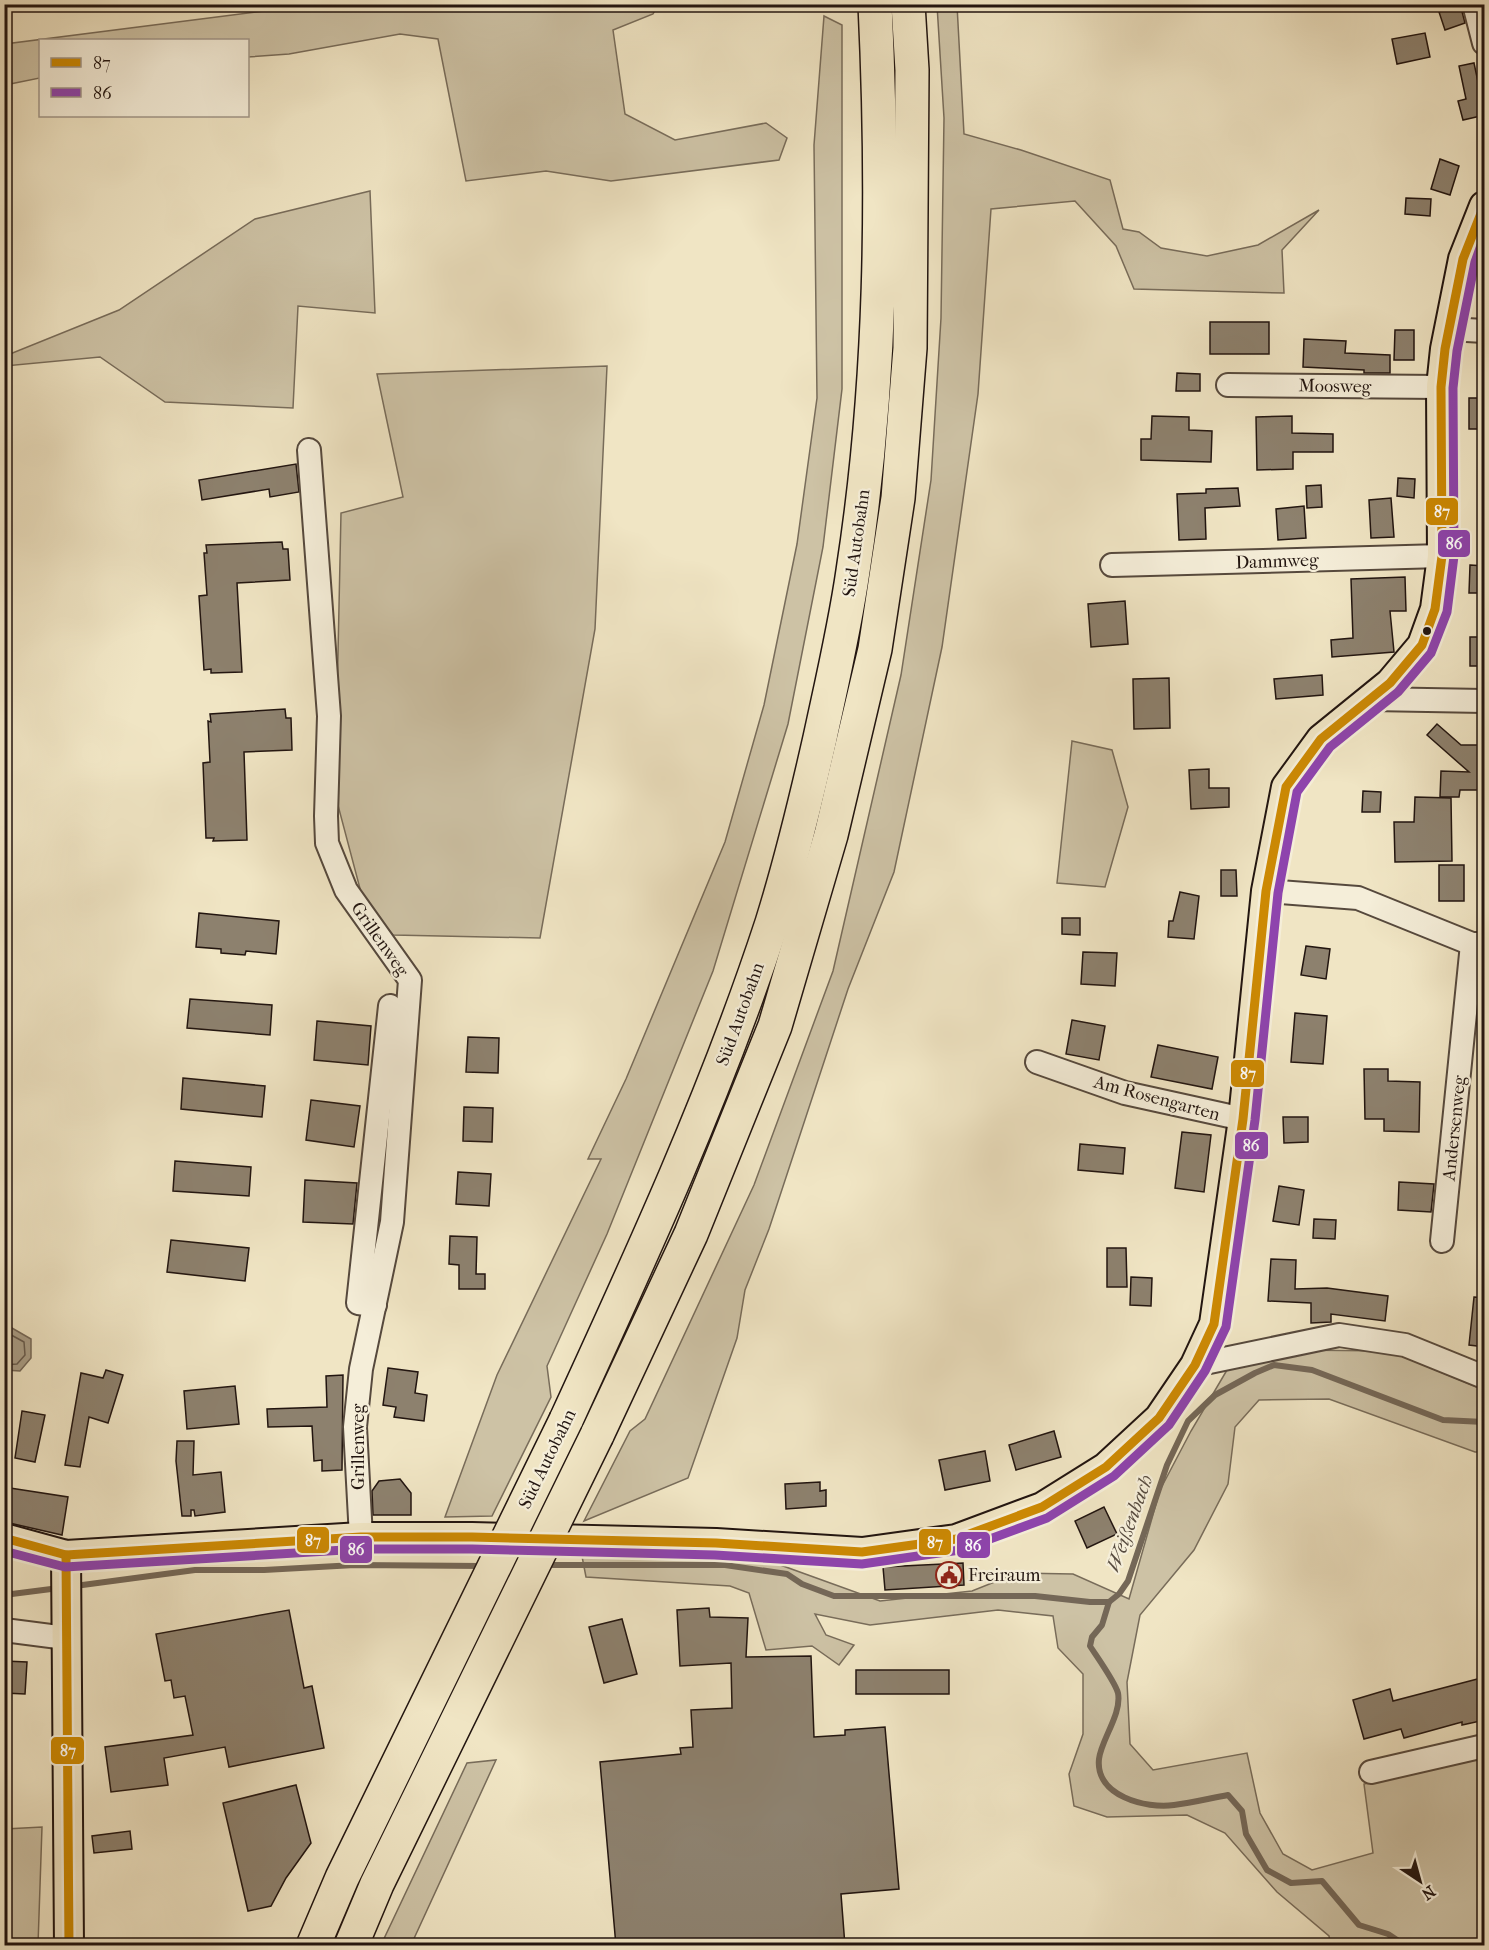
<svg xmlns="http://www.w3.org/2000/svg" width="1489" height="1950" viewBox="0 0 1489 1950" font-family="'IM FELL French Canon',serif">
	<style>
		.green { fill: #cdc2a5; stroke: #786c5a; stroke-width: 1.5 }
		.water { fill: #aa9e87; stroke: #746757; stroke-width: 1.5 }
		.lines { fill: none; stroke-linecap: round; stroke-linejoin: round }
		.shore { stroke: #665a4c; stroke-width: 1.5 }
		.stream { stroke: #746757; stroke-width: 6 }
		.building { fill: #8d816e; stroke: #221510; stroke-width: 1.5 }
		.minor-casing { stroke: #56493d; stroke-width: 26 }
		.major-casing { stroke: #221510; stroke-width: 32 }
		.highway-casing { stroke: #221510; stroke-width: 36 }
		.minor { stroke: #f5eed9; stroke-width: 22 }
		.major { stroke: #f0e5c4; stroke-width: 28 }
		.highway { stroke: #f0e5c4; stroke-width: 33 }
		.highway-bridge-casing { stroke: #221510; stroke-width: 36; stroke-linecap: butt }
		.highway-bridge { stroke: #f0e5c4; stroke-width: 33 }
		.bus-1-casing { stroke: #f5eed9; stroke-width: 14 }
		.bus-2-casing { stroke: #f5eed9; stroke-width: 14 }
		.bus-1 { stroke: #cc8903; stroke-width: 9 }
		.bus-2 { stroke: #8e44ad; stroke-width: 9 }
		.bus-dot { fill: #221510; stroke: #f5eed9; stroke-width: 2 }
		.labels { text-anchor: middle; stroke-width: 4.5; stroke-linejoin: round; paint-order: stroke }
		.street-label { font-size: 18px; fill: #221510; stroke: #f5eed9 }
		.poi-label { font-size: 18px; fill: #221510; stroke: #f5eed9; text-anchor: start }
		.water-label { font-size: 20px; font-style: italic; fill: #584c40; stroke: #f5eed9 }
		.line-badge { stroke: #f5eed9; stroke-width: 2 }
		.badge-label { font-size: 16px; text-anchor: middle; font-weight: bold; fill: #fff }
	</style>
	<rect width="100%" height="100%" fill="#f0e5c4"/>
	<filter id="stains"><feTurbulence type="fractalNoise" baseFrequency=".00333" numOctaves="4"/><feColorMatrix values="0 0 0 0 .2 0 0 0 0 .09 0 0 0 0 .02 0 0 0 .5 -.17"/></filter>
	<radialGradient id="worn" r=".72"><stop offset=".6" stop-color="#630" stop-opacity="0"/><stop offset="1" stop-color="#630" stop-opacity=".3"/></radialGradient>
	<g class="green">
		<path d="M 312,5 L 658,5 L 653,14 L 613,30 L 625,114 L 675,140 L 766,123 L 787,138 L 779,160 L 611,181 L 546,171 L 466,181 L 438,39 L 400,34 L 289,54 L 248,57 L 248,40 L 40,40 L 40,78 L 5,85 L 5,44 Z"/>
		<path d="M 937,5 L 957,5 L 964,134 L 1021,150 L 1110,180 L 1123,229 L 1139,232 L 1161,248 L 1207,256 L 1258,245 L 1319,210 L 1282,250 L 1284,293 L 1134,289 L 1116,246 L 1075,201 L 991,209 L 978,394 L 942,647 L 894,872 L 848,989 L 769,1229 L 745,1290 L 737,1338 L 688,1478 L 584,1521 L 630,1431 L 645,1419 L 754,1185 L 833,971 L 901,675 L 931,480 L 941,318 L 944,118 Z"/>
		<path d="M 824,16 L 842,25 L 842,389 L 823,547 L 788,724 L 713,971 L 607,1234 L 547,1366 L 551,1397 L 492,1516 L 445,1517 L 497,1375 L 601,1159 L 588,1159 L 626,1079 L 725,842 L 764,705 L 797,544 L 817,398 L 814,145 Z"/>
		<path d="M 370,191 L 375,313 L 298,306 L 293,408 L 165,402 L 100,357 L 5,366 L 5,356 L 119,310 L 255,219 Z"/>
		<path d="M 607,366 L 595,629 L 540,938 L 393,935 L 363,900 L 335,794 L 341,513 L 403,497 L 377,374 Z"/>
		<path d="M 1072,741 L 1112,750 L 1128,807 L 1105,887 L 1057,883 Z"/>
		<path d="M 1295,1350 L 1390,1351 L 1484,1390 L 1484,1452 L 1475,1452 L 1329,1399 L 1259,1400 L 1235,1427 L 1228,1484 L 1194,1550 L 1140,1615 L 1127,1682 L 1130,1744 L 1153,1770 L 1247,1753 L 1260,1813 L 1283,1854 L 1312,1870 L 1373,1853 L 1364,1784 L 1484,1755 L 1484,1945 L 1331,1945 L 1329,1936 L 1277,1892 L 1225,1833 L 1187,1815 L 1107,1817 L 1074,1806 L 1069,1774 L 1083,1734 L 1083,1674 L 1058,1648 L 1053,1616 L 998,1610 L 870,1625 L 815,1614 L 826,1635 L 854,1645 L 839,1665 L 812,1646 L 766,1650 L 749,1593 L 730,1586 L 586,1577 L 580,1546 L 761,1558 L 880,1601 L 972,1591 L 1017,1573 L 1073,1574 L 1129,1599 L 1160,1490 L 1191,1431 L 1227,1370 Z"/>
		<path d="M 496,1760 L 411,1945 L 381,1945 L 467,1763 Z"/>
		<path d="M 42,1827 L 38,1945 L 5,1945 L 5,1829 Z"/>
	</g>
	<path class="water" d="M 5,1324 L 31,1339 L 31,1358 L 20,1371 L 5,1370 Z"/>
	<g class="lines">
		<path class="shore" d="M 4,1331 L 24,1342 L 25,1355 L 17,1364 L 4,1365"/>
		<g class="stream">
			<path d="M 545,1565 L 725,1565 L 787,1574 L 802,1584 L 834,1596 L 1035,1596 L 1090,1602 L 1109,1602 L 1119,1594 L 1128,1581 L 1167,1465 L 1188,1421 L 1215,1395 L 1255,1373 L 1274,1365 L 1312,1370 L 1443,1420 L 1484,1422"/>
			<path d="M 75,1586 L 195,1570 L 264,1570 L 355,1565 L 483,1566"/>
			<path d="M 4,1595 L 59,1588"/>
			<path d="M 1109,1602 L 1102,1625 L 1092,1637 L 1090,1646 C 1097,1657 1115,1682 1118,1693 C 1122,1714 1101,1740 1099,1759 C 1095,1796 1146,1809 1174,1805 C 1192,1803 1211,1798 1228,1795 L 1242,1811 L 1246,1834 L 1267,1870 L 1291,1883 L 1322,1881 L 1359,1925 L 1388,1934 L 1406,1946"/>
		</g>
	</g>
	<g class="building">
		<path d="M 1460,4 L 1465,23 L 1445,30 L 1439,12 Z"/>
		<path d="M 1425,33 L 1430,57 L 1397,64 L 1392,39 Z"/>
		<path d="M 1474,63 L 1485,115 L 1463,120 L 1458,101 L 1466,99 L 1459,66 Z"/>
		<path d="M 1440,159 L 1459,166 L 1450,195 L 1431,189 Z"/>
		<path d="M 1406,198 L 1431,199 L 1430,216 L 1405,214 Z"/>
		<rect x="1210" y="322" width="59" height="32"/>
		<path d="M 1395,330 L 1414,330 L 1414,360 L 1394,360 Z"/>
		<path d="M 1304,339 L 1346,341 L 1345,353 L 1390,355 L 1390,373 L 1364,373 L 1364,370 L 1303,367 Z"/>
		<path d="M 1177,373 L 1200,374 L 1200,391 L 1176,391 Z"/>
		<rect x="1469" y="398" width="16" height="31"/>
		<path d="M 1152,416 L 1189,417 L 1189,430 L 1212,431 L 1211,462 L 1141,460 L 1141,439 L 1151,439 Z"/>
		<path d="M 1292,416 L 1292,433 L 1333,434 L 1333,452 L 1293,452 L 1293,469 L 1257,470 L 1256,417 Z"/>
		<path d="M 296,464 L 299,492 L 270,497 L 269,489 L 202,500 L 199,480 Z"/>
		<path d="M 1398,478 L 1415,479 L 1414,498 L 1397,496 Z"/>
		<path d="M 1321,485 L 1322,507 L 1307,508 L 1306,486 Z"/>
		<path d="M 1238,488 L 1240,506 L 1205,508 L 1206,539 L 1179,540 L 1177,494 L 1206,493 L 1206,489 Z"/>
		<path d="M 1391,498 L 1394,537 L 1371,538 L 1369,500 Z"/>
		<path d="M 1304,506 L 1306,538 L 1278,540 L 1276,509 Z"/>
		<path d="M 282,542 L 283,549 L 288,549 L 290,580 L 237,583 L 242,672 L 211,673 L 211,669 L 204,670 L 199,596 L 207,595 L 204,553 L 207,553 L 206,545 Z"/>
		<path d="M 1470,565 L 1485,566 L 1485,593 L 1469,593 Z"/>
		<path d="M 1405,577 L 1406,611 L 1390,611 L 1394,652 L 1332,657 L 1331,640 L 1353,638 L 1351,579 Z"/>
		<path d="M 1125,601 L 1128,644 L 1091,647 L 1088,604 Z"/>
		<rect x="1470" y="637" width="15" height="29"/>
		<path d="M 1322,675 L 1323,695 L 1276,699 L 1274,679 Z"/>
		<path d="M 1169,678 L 1170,728 L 1134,729 L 1133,679 Z"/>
		<path d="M 285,709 L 286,718 L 291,718 L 292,750 L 244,752 L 247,840 L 213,841 L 214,838 L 206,838 L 203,763 L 210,762 L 208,721 L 211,722 L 210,714 Z"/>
		<path d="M 1437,724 L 1461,745 L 1481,745 L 1481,790 L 1460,790 L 1459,797 L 1440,797 L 1441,771 L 1469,772 L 1427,735 Z"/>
		<path d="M 1209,769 L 1209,788 L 1229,788 L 1229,807 L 1191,809 L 1189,770 Z"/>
		<path d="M 1363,791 L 1381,792 L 1380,812 L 1362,812 Z"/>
		<path d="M 1415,797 L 1451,798 L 1452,861 L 1395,862 L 1394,822 L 1414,822 Z"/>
		<rect x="1439" y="865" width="25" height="36"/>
		<path d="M 1221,870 L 1236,870 L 1237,896 L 1221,896 Z"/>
		<path d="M 1180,892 L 1199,896 L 1194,939 L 1168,937 L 1169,921 L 1173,921 Z"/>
		<path d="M 199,913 L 279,921 L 276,954 L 246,951 L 245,955 L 221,953 L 221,949 L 196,947 Z"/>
		<path d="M 1062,918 L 1080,918 L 1080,935 L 1062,934 Z"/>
		<path d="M 1306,946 L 1330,949 L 1326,979 L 1301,975 Z"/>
		<path d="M 1083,952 L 1117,953 L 1115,986 L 1081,984 Z"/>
		<path d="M 190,999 L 272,1005 L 270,1035 L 187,1028 Z"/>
		<path d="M 1295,1013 L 1327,1016 L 1323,1064 L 1291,1062 Z"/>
		<path d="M 1072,1020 L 1105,1026 L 1099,1060 L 1066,1054 Z"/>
		<path d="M 317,1021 L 371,1026 L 368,1065 L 314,1060 Z"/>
		<path d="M 468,1037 L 499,1038 L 498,1073 L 466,1072 Z"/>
		<path d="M 1158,1045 L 1218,1057 L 1212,1089 L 1151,1077 Z"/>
		<path d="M 1364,1069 L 1388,1069 L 1388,1081 L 1420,1082 L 1419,1132 L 1384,1131 L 1384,1119 L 1365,1119 Z"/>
		<path d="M 183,1078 L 265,1086 L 262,1117 L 181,1109 Z"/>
		<path d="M 311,1100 L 360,1106 L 354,1147 L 306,1140 Z"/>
		<path d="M 464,1107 L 493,1108 L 492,1142 L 463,1141 Z"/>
		<path d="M 1283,1117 L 1308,1117 L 1308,1142 L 1284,1143 Z"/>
		<path d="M 1182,1132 L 1211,1135 L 1204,1192 L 1175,1188 Z"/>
		<path d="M 1080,1144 L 1125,1148 L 1123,1174 L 1078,1170 Z"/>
		<path d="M 175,1161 L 251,1167 L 249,1196 L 173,1191 Z"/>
		<path d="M 458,1172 L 491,1174 L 489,1206 L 456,1204 Z"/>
		<path d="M 305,1180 L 357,1183 L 353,1224 L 303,1222 Z"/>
		<path d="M 1399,1182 L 1434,1184 L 1431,1212 L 1398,1210 Z"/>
		<path d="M 1279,1186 L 1304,1190 L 1299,1225 L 1273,1221 Z"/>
		<path d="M 1314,1219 L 1336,1220 L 1335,1239 L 1313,1238 Z"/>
		<path d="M 450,1236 L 477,1237 L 476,1274 L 485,1274 L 485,1289 L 459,1289 L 459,1265 L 449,1264 Z"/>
		<path d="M 171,1240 L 249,1248 L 245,1281 L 167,1272 Z"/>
		<path d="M 1107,1248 L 1126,1248 L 1127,1287 L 1107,1287 Z"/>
		<path d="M 1271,1259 L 1296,1260 L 1295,1289 L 1327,1288 L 1388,1296 L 1385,1321 L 1331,1314 L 1331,1322 L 1311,1323 L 1311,1303 L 1268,1301 Z"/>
		<path d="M 1131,1277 L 1152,1278 L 1151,1306 L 1130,1305 Z"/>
		<path d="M 1474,1297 L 1485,1298 L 1485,1347 L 1469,1345 Z"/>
		<path d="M 388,1368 L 418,1372 L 415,1393 L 427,1395 L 424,1421 L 394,1417 L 396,1407 L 383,1405 Z"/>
		<path d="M 106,1370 L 123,1375 L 108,1423 L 89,1417 L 80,1467 L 65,1465 L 81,1373 L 103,1378 Z"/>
		<path d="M 343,1375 L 342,1470 L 322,1471 L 322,1460 L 314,1461 L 312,1426 L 268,1427 L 267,1409 L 327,1407 L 326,1376 Z"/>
		<path d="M 235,1386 L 239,1424 L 187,1429 L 184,1391 Z"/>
		<path d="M 22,1411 L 45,1415 L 35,1462 L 15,1458 Z"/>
		<path d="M 1054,1431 L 1061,1457 L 1016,1470 L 1009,1445 Z"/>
		<path d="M 177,1441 L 194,1441 L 193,1475 L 221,1472 L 225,1512 L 195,1516 L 194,1510 L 191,1510 L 191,1516 L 182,1516 L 176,1461 Z"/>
		<path d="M 985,1451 L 990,1481 L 945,1490 L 939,1460 Z"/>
		<path d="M 400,1479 L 411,1493 L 411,1515 L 373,1515 L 372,1491 L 379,1481 Z"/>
		<path d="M 820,1482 L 820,1491 L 826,1490 L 826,1506 L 786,1509 L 785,1484 Z"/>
		<path d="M 10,1488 L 68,1497 L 62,1535 L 5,1522 Z"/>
		<path d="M 1104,1507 L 1117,1534 L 1087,1548 L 1075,1521 Z"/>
		<path d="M 963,1563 L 964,1585 L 885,1590 L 883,1567 Z"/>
		<path d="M 709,1608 L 710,1617 L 748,1618 L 746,1657 L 811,1656 L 814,1737 L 845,1735 L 845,1730 L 885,1727 L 899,1889 L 841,1894 L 845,1946 L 616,1946 L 600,1762 L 681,1754 L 680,1748 L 693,1747 L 691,1710 L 732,1708 L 731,1663 L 680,1666 L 677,1610 Z"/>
		<path d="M 289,1610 L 304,1688 L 312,1686 L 324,1748 L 229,1767 L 225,1747 L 164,1758 L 168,1785 L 111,1792 L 105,1747 L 193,1735 L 185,1696 L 174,1698 L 171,1680 L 165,1681 L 156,1634 Z"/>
		<path d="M 622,1619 L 637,1674 L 604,1683 L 589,1627 Z"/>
		<path d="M 4,1661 L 27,1662 L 25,1694 L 4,1693 Z"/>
		<rect x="856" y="1670" width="93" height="24"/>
		<path d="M 1485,1677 L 1485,1720 L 1462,1725 L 1462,1722 L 1404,1738 L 1401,1729 L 1364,1739 L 1353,1700 L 1390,1689 L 1393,1701 Z"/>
		<path d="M 296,1785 L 311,1843 L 286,1878 L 271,1906 L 248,1911 L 223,1803 Z"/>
		<path d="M 130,1831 L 132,1849 L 94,1853 L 92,1836 Z"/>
	</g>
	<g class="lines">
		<defs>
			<g id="minor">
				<path d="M 1474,4 L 1484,43"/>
				<path d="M 1449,329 L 1484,331"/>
				<path d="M 1228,385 L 1441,387"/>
				<path d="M 309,450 L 329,716 L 326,816 L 327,843 L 346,890 L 410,980 L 392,1222 L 361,1369 L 355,1427 L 361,1537"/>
				<path d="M 1112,565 L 1442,556"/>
				<path d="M 1371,699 L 1484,701"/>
				<path d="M 1266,891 L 1358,898 L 1472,944 L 1484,944"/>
				<path d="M 1037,1062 L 1125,1093 L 1243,1119"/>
				<path d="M 1442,1241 L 1472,944"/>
				<path d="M 375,1305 L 358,1303 L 390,1006"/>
				<path d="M 1195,1365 L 1339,1335 L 1405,1345 L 1484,1377"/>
				<path d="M 4,1630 L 66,1638"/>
				<path d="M 1371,1772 L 1484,1746"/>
			</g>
			<g id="major">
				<path d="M 4,1538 L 66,1555 L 361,1537 L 472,1537 L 716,1543 L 862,1552 L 956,1539 L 1042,1507 L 1106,1467 L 1159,1418 L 1195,1365 L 1214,1324 L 1243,1119 L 1266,891 L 1286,787 L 1321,739 L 1390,683 L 1422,645 L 1435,609 L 1442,556 L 1441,387 L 1445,349 L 1463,259 L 1484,206"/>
				<path d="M 66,1555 L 69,1946"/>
			</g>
			<g id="highway">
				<path d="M 566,1420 C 641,1257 716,1094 772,923 C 791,862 806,800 820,738 C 832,682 845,627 853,571 C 882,384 884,193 875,4"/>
				<path d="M 597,1435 L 691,1234 L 775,1026 L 831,835 L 875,649 L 898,498 L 910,348 L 912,70 L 908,4"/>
			</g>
		</defs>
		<use href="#minor" class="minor-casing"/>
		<use href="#major" class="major-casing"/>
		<use href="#highway" class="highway-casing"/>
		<use href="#minor" class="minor"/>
		<use href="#major" class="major"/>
		<use href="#highway" class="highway"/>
		<defs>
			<g id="highway-bridge">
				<path d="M 313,1946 L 342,1878 L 566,1420"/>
				<path d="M 351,1946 L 377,1884 L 597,1435"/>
			</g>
		</defs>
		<use href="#highway-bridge" class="highway-bridge-casing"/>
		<use href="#highway-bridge" class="highway-bridge"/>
		<defs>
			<g id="bus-1">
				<path d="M 4,1538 L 66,1555 L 361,1537 L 472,1537 L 716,1543 L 862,1552 L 956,1539 L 1042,1507 L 1106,1467 L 1159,1418 L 1195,1365 L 1214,1324 L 1243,1119 L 1266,891 L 1286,787 L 1321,739 L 1390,683 L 1422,645 L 1435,609 L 1442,556 L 1441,387 L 1445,349 L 1463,259 L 1484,206"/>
				<path d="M 66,1555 L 69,1946"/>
			</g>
			<path id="bus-2" d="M 4,1551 L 65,1567 L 361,1549 L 472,1549 L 715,1555 L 862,1564 L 960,1550 L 1047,1518 L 1114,1476 L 1169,1425 L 1205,1371 L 1226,1327 L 1255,1120 L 1278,893 L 1297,792 L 1330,747 L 1398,692 L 1431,653 L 1447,612 L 1454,556 L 1453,388 L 1457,351 L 1475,262 L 1484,237"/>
		</defs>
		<use href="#bus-1" class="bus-1-casing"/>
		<use href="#bus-2" class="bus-2-casing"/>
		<use href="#bus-1" class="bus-1"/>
		<use href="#bus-2" class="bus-2"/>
	</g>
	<defs>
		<symbol id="civic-ring" viewBox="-11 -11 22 22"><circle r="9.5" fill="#f5eed9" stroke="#8f2418" stroke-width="1.5"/><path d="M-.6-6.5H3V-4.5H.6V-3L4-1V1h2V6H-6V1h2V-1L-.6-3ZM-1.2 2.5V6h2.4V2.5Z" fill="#8f2418"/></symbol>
	</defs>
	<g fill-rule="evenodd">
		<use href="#civic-ring" x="934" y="1560" width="30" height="30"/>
	</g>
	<circle class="bus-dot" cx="1427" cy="631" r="5"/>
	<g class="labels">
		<g class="street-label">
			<text transform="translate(1335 386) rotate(1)" y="6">Moosweg</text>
			<text transform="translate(856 543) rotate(-82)" y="6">Süd Autobahn</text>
			<text transform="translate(1277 561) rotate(-2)" y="6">Dammweg</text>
			<text transform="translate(380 939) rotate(55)" y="6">Grillenweg</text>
			<text transform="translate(740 1014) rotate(-70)" y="6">Süd Autobahn</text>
			<text transform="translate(1157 1098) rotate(15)" y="6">Am Rosengarten</text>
			<text transform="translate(1454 1128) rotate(-84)" y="6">Andersenweg</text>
			<text transform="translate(358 1447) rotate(-90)" y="6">Grillenweg</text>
			<text transform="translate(547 1459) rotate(-64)" y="6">Süd Autobahn</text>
		</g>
		<g class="poi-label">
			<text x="968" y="1581">Freiraum</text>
		</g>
		<g class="water-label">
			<text transform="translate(1129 1523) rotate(-70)" y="7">Weißenbach</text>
		</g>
	</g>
	<g class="line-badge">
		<rect x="1425" y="497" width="34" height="29" rx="6" fill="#cc8903"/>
		<rect x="1437" y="529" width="34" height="29" rx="6" fill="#8e44ad"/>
		<rect x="1230" y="1059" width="35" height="29" rx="6" fill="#cc8903"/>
		<rect x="1234" y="1131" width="35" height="29" rx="6" fill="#8e44ad"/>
		<rect x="296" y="1526" width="34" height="28" rx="6" fill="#cc8903"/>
		<rect x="918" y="1528" width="34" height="28" rx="6" fill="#cc8903"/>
		<rect x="956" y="1531" width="35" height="28" rx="6" fill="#8e44ad"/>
		<rect x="339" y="1535" width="34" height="29" rx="6" fill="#8e44ad"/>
		<rect x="50" y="1736" width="35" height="29" rx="6" fill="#cc8903"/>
	</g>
	<g class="badge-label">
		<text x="1442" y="517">87</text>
		<text x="1454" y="549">86</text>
		<text x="1248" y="1079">87</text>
		<text x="1251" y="1151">86</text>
		<text x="313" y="1546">87</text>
		<text x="935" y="1548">87</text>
		<text x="973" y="1551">86</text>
		<text x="356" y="1555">86</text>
		<text x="68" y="1756">87</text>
	</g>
	<rect width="1489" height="1950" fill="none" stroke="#f0e5c4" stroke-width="24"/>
	<rect x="6" y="6" width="1477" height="1938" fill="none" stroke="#221510" stroke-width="3"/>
	<rect x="12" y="12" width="1465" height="1926" fill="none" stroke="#221510" stroke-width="1.5"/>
	<rect x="39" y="39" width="210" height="78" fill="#f5eed9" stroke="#a19789" stroke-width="1.5"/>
	<rect x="51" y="58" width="30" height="9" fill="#cc8903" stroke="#a19789" stroke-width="1.5"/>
	<text x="93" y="69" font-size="18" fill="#221510">87</text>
	<rect x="51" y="88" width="30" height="9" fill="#8e44ad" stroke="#a19789" stroke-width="1.5"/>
	<text x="93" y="99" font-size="18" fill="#221510">86</text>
	<g transform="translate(1420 1881) rotate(144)" stroke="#f5eed9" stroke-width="4.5" paint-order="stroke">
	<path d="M0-4.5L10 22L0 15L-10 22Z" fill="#221510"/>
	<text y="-9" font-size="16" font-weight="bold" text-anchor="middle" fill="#221510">N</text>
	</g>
	<rect width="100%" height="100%" filter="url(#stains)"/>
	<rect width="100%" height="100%" fill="url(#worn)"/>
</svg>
